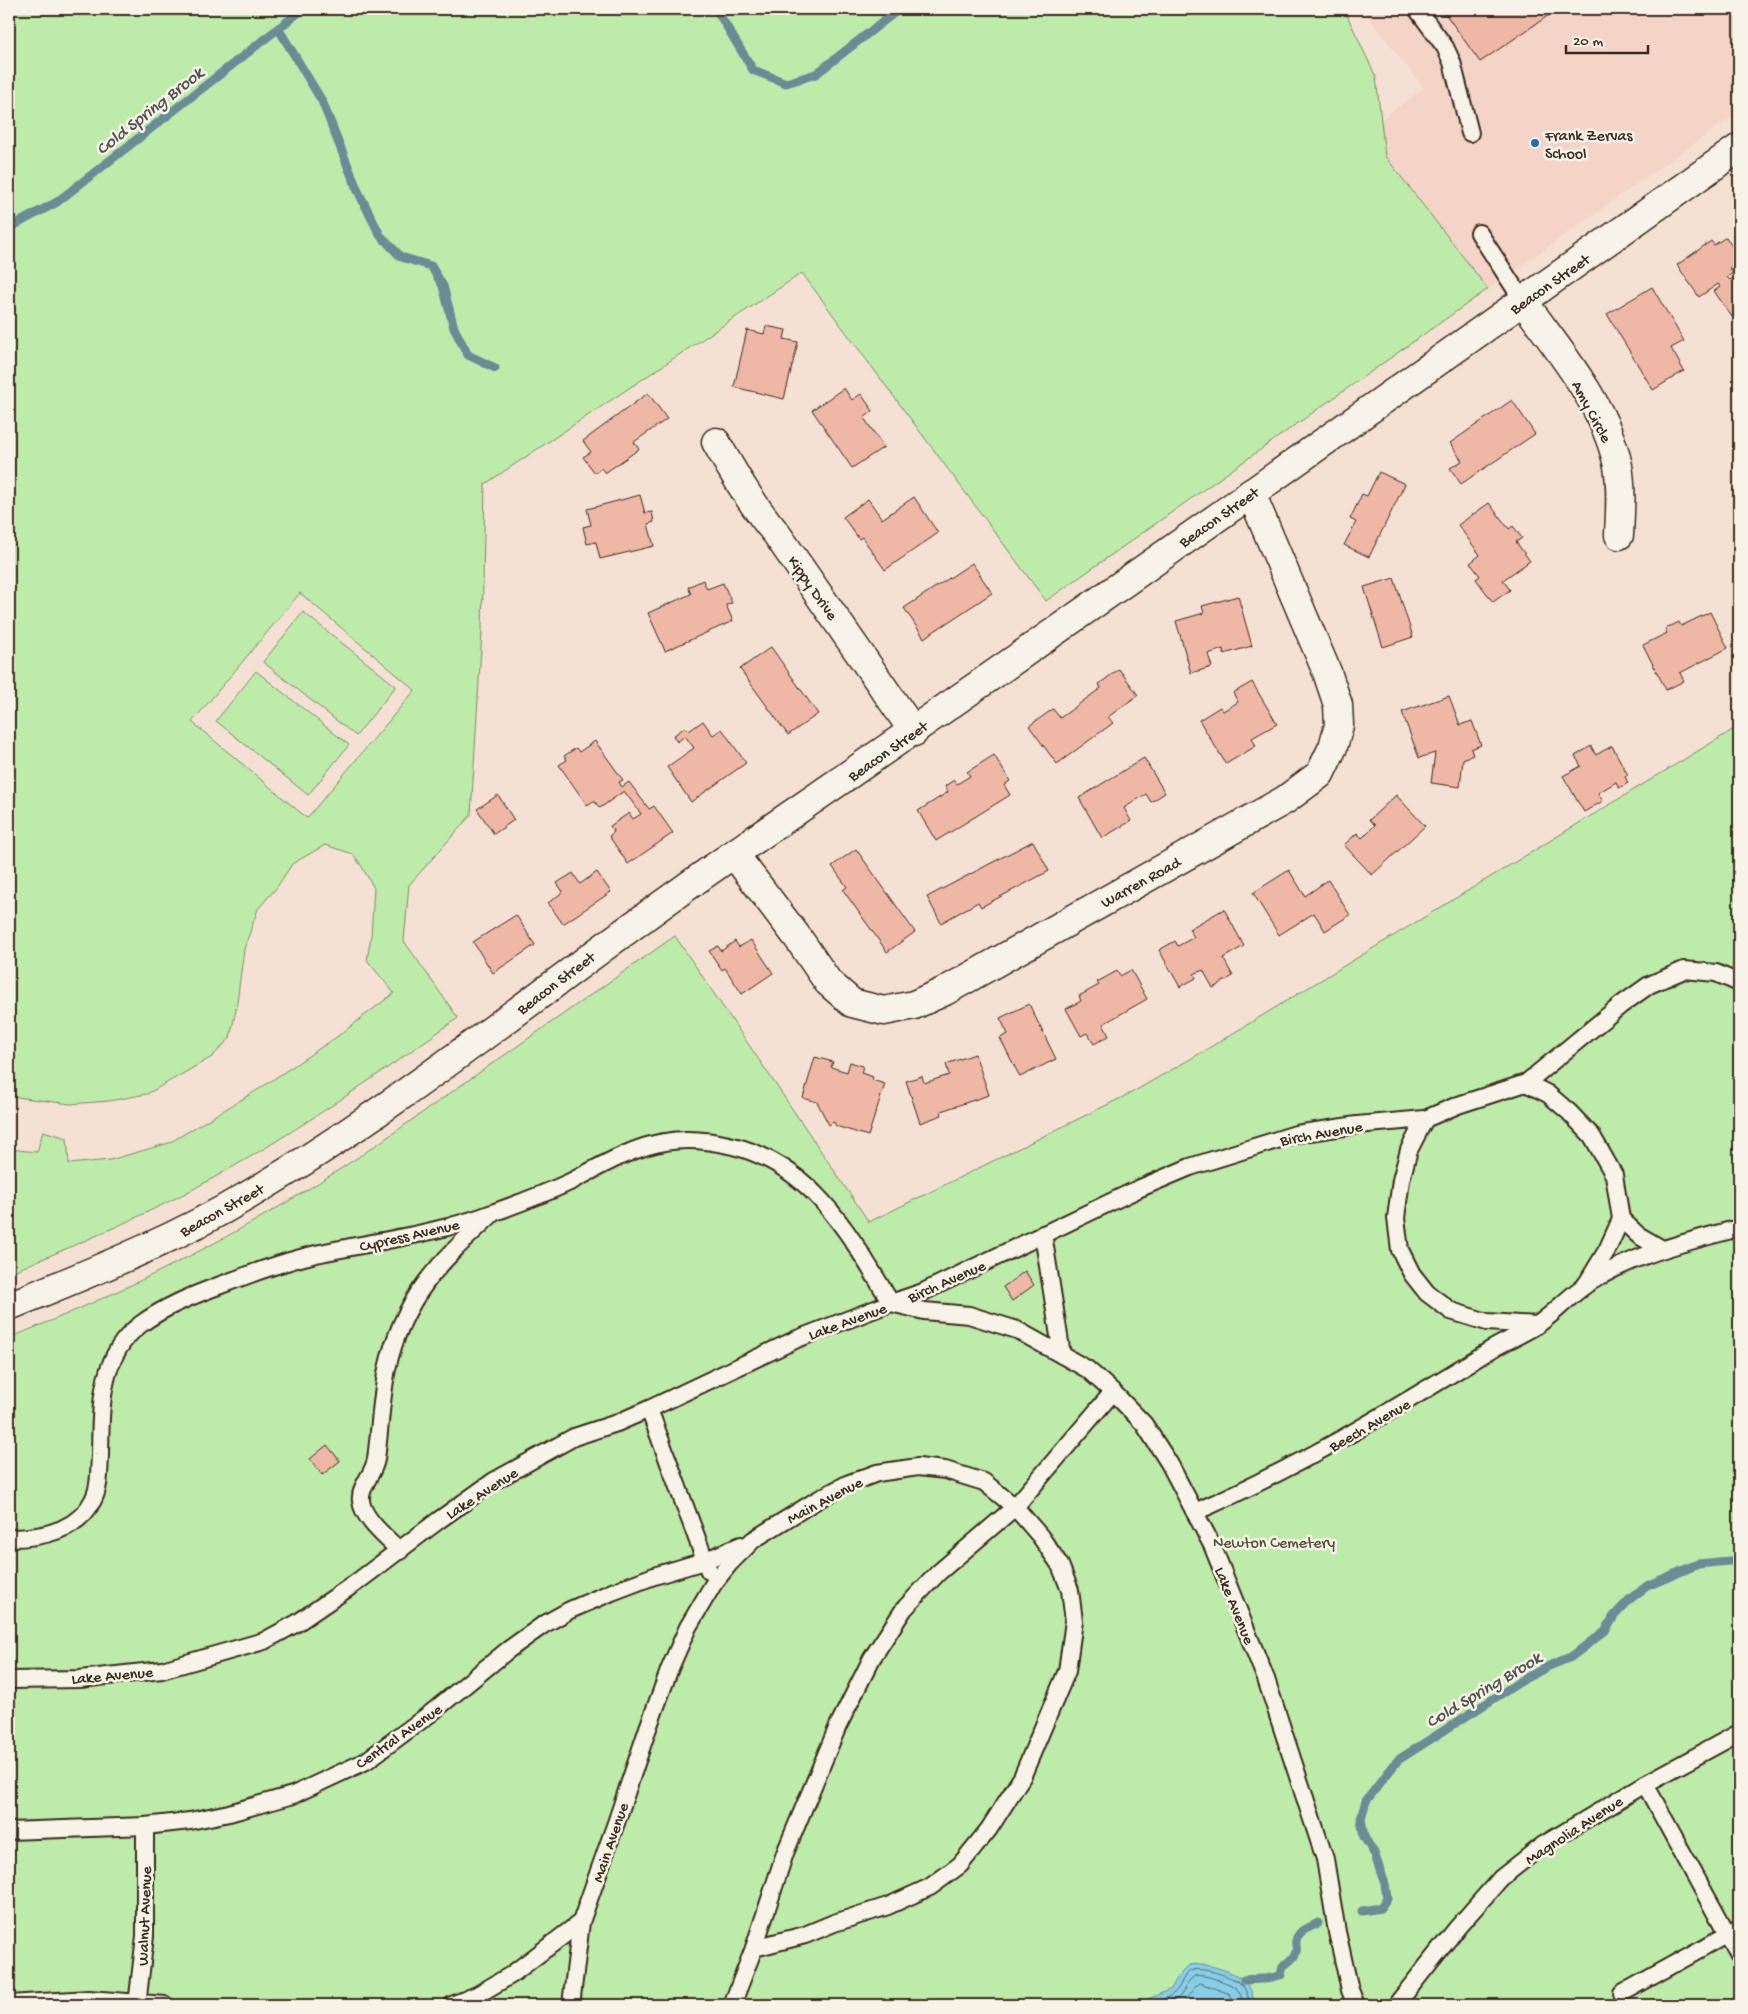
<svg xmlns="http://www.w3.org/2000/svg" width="1748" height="2014" viewBox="0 0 1748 2014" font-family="'Gochi Hand',sans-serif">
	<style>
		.built { fill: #f3d4c6 }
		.green { fill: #bdebaa; stroke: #7c8a64; fill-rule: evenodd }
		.water { fill: #87cde8; stroke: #698c97 }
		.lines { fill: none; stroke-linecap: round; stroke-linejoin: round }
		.shore { stroke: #596b6f; stroke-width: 1 }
		.stream { stroke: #698c97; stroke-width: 9 }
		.building { fill: #efb7a6; stroke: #3b2a1e }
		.lane-casing { stroke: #3b2a1e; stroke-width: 20 }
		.street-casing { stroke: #3b2a1e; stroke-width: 31 }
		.secondary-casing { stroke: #3b2a1e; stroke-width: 31 }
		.lane { stroke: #f7f3e8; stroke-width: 16 }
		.street { stroke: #f7f3e8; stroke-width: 28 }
		.secondary { stroke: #f7f3e8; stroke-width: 28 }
		.poi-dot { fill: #1f6fb2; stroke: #f7f3e8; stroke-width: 2 }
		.labels { text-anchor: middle; stroke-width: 5; stroke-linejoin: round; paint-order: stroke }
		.poi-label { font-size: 16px; fill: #3b2a1e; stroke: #f7f3e8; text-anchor: start }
		.street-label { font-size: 16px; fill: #3b2a1e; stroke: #f7f3e8 }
		.park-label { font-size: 16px; fill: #55513a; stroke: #f7f3e8 }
		.water-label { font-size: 18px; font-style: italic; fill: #4e5350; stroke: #f7f3e8 }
	</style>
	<rect width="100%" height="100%" fill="#f5e1d4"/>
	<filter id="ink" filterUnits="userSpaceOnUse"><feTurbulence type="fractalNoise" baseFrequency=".02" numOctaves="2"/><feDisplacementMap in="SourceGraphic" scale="10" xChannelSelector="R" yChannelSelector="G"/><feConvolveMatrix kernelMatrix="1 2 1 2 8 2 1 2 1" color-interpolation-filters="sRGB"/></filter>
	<g filter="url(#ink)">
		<path class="built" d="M 1362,9 L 1739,9 L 1739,112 L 1488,289 L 1365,131 L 1424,88 Z"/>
		<g class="green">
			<path d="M 9,9 L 1344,9 L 1376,77 L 1385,156 L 1488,289 L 1046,601 L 802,273 L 485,484 L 482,631 L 471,815 L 409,885 L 404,941 L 458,1018 C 368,1082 277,1146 178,1197 C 123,1225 66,1249 9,1273 L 9,1149 L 37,1152 L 43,1131 L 67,1138 L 69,1164 L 110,1160 L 169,1143 L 259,1089 L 338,1036 L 394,993 L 367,960 L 371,936 L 374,888 L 362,867 L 353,854 L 325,845 L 292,864 L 277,887 L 258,909 L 244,949 L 236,1010 L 230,1038 L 212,1057 L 147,1094 L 109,1101 L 70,1104 L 9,1096 ZM 300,593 L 415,690 L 307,818 L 192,722 Z"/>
			<path d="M 303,612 L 396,686 L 356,736 L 263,662 Z"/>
			<path d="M 256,671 L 349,745 L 308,795 L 216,721 Z"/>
			<path d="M 1739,726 L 1739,2005 L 9,2005 L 9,1338 C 122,1293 231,1239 334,1173 C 378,1145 420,1114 463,1084 C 534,1035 604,985 675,936 L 869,1222 L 1131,1093 L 1194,1057 Z"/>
		</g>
		<path class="water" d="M 1202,1964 C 1226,1970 1253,1975 1254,2005 L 1134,2005 L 1171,1989 L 1178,1976 L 1189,1965 Z"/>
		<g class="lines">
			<g class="shore">
				<path d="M 1145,2005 C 1154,2001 1166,2000 1174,1993 C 1182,1987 1182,1973 1193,1970 C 1203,1967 1234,1977 1241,1984 C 1246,1989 1249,1998 1250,2005"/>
				<path d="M 1164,2005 C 1170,2002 1177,2000 1181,1995 C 1185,1989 1187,1980 1195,1976 C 1202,1973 1230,1983 1236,1988 C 1240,1992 1243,2000 1243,2005"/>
				<path d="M 1181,2005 C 1189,1999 1191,1988 1200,1983 L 1230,1994 L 1236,2005"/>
			</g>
			<g class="stream">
				<path d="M 716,9 L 753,70 L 786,83 L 816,74 L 899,9"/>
				<path d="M 278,28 L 322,101 L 357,189 L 380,235 L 401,257 L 431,266 L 443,286 L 454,328 L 468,355 L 495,368"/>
				<path d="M 9,228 L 57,202 L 303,9"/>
				<path d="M 1362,1911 L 1380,1908 L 1387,1898 L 1385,1884 L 1374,1853 L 1364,1837 L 1361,1818 L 1366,1801 L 1398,1760 L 1526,1678 L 1551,1665 L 1571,1657 L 1606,1630 L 1614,1616 L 1630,1599 L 1647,1586 L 1698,1564 L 1739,1560"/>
				<path d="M 1244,1980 C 1258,1978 1268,1981 1281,1975 L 1283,1966 C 1308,1949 1288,1947 1300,1933 C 1304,1929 1313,1926 1318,1923"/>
			</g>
		</g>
		<g class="building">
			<path d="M 1442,9 L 1558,9 L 1480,62 Z"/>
			<path d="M 1726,237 L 1739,257 L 1739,261 L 1729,268 L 1733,273 L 1727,277 L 1730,280 L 1739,274 L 1739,312 L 1732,317 L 1714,291 L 1720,287 L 1718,284 L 1699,297 L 1677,265 L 1711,241 L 1714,245 Z"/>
			<path d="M 1652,287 L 1684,341 L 1671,348 L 1684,371 L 1653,390 L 1607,314 Z"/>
			<path d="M 766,326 L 786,330 L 784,339 L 798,342 L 784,399 L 734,387 L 747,330 L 764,334 Z"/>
			<path d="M 844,388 L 852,400 L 861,394 L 873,411 L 864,418 L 884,447 L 852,468 L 812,410 Z"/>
			<path d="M 648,393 L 667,419 L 634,442 L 639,449 L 605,473 L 601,468 L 595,473 L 583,457 L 591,452 L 583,441 Z"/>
			<path d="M 1512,400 L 1535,434 L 1461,484 L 1450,468 L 1462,461 L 1450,443 Z"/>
			<path d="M 1379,472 L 1405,484 L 1369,557 L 1344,545 L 1356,522 L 1350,519 L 1362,494 L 1367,496 Z"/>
			<path d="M 640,495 L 645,513 L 652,512 L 654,522 L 648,524 L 654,546 L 600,559 L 596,542 L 587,544 L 583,527 L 591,525 L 587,509 Z"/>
			<path d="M 914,497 L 938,533 L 885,570 L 862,537 L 859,539 L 843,517 L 868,499 L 882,519 Z"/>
			<path d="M 1489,503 L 1509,529 L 1513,526 L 1522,538 L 1516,542 L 1530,561 L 1503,580 L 1510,590 L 1493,602 L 1476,579 L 1480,576 L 1470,563 L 1480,555 L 1458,525 Z"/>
			<path d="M 972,563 L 992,593 L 924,638 L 904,608 Z"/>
			<path d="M 1394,578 L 1413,637 L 1383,647 L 1364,587 Z"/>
			<path d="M 703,580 L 707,589 L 723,583 L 732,603 L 726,605 L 733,621 L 665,651 L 648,613 L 691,594 L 688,587 Z"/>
			<path d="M 1238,596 L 1252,646 L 1224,654 L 1223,649 L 1208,654 L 1212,667 L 1191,673 L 1176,621 L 1204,613 L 1202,606 Z"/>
			<path d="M 1710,612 L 1728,648 L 1680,673 L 1684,681 L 1666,690 L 1643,645 L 1667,633 L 1665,629 L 1679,622 L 1681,626 Z"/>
			<path d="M 771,647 L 818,714 L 788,735 L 740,669 Z"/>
			<path d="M 1119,669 L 1138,695 L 1108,717 L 1113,723 L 1057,764 L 1029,726 L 1053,709 L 1060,718 L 1101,688 L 1099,684 Z"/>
			<path d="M 1252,682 L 1277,724 L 1252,738 L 1256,746 L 1226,764 L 1199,720 L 1220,707 L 1223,711 L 1238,702 L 1233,693 Z"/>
			<path d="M 1449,696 L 1460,725 L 1472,721 L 1481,745 L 1471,749 L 1473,755 L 1463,759 L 1460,787 L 1431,783 L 1435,753 L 1419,758 L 1402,712 Z"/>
			<path d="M 703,721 L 713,735 L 722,729 L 746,763 L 691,802 L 667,767 L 694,748 L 685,736 L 677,742 L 673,736 L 685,727 L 689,731 Z"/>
			<path d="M 595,741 L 623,780 L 619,782 L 622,787 L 629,782 L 649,809 L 654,806 L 673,833 L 628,864 L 609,836 L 614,832 L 610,826 L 629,813 L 633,819 L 641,814 L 624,791 L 600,808 L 594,801 L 587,805 L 559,765 L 567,760 L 564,756 L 576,748 L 579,752 Z"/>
			<path d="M 1591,746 L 1596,755 L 1612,746 L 1628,775 L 1625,777 L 1628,783 L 1619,788 L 1616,782 L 1598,793 L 1603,801 L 1584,812 L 1563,776 L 1581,766 L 1575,756 Z"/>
			<path d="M 994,755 L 1010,781 L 1004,785 L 1010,795 L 936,841 L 918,811 L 948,792 L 945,786 L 954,780 L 957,784 L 970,776 L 967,772 Z"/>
			<path d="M 1144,758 L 1165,793 L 1151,802 L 1146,794 L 1124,808 L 1131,821 L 1102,838 L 1079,798 Z"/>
			<path d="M 498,795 L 514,820 L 494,834 L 477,809 Z"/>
			<path d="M 1396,795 L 1425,826 L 1372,875 L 1344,845 L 1357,833 L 1362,838 L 1375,825 L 1369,820 Z"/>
			<path d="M 1033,841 L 1049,871 L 981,907 L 978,902 L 941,923 L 927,897 Z"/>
			<path d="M 856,849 L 915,932 L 887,952 L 843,890 L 847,887 L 832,866 Z"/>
			<path d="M 1289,870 L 1305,896 L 1328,880 L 1350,915 L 1325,931 L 1314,913 L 1279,935 L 1253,893 Z"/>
			<path d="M 597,872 L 611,892 L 563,924 L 548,903 L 563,892 L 557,883 L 573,873 L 580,884 Z"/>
			<path d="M 1224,909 L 1244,946 L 1223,958 L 1233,976 L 1213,988 L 1203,970 L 1194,974 L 1196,978 L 1180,987 L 1159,950 L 1175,941 L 1178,946 L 1194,937 L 1189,929 Z"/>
			<path d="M 516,915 L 535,945 L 493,973 L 473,942 Z"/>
			<path d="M 751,940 L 773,973 L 742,994 L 725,968 L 722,970 L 709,951 L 718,946 L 721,951 L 735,941 L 739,947 Z"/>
			<path d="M 1131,970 L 1147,999 L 1103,1024 L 1109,1036 L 1094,1044 L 1087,1033 L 1081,1036 L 1066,1009 L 1081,1001 L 1079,996 L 1099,985 L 1097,982 L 1117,971 L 1120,976 Z"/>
			<path d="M 1029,1004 L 1056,1059 L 1020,1077 L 1000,1038 L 1008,1034 L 1000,1018 Z"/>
			<path d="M 975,1054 L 989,1095 L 941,1111 L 942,1115 L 920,1123 L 906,1081 L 922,1076 L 924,1083 L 949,1075 L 946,1064 Z"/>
			<path d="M 815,1057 L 833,1062 L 831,1067 L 847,1072 L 850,1062 L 863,1066 L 861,1073 L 873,1077 L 872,1080 L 885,1084 L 868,1136 L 836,1126 L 834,1122 L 829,1125 L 817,1102 L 803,1098 Z"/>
			<path d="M 1025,1271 L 1034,1285 L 1012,1301 L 1003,1287 Z"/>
			<path d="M 327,1445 L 340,1461 L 322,1475 L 310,1459 Z"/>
		</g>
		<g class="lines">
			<defs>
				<g id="lane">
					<path d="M 1417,9 L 1445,47 L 1452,62 L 1470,133"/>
					<path d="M 1479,233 L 1523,301"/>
					<path d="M 1526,1083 L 1548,1094 L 1569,1112 L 1592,1136 L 1614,1175 L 1621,1219 L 1607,1250 L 1587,1283"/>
					<path d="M 1425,1119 L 1409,1150 L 1401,1180 L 1396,1218 L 1400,1250 L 1412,1274 L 1427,1293 L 1451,1311 L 1487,1322 L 1537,1325"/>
					<path d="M 1621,1219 L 1638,1235 L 1662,1249"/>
					<path d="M 1043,1234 L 1062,1355"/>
					<path d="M 649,1409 L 709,1571"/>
					<path d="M 1195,1512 C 1297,1468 1392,1411 1487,1352 C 1503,1342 1521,1335 1537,1325 C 1555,1313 1569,1296 1587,1284 C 1634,1254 1686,1242 1739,1228"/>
					<path d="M 9,1538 C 40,1538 78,1531 93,1500 C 100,1487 99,1470 100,1455 C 101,1408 99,1355 141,1324 C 164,1307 191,1296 218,1286 C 250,1274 282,1262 316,1254 C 376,1241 438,1234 495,1212 C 520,1203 546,1193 570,1182 C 599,1167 632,1147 665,1142 C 687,1138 712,1141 733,1146 C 814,1166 852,1238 891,1303 L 923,1292 L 1138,1189 L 1190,1167 L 1296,1134 L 1357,1125 L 1425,1119 L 1458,1105 L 1526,1083 L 1621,1005 L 1649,985 L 1684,970 L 1716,973 L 1739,983"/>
					<path d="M 400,1551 C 388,1539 363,1519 361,1501 C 359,1486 374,1474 376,1459 C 380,1429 381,1399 387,1369 C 403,1297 439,1263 491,1215"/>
					<path d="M 9,1680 L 80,1679 L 162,1670 L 264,1641 L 297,1623 L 357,1582 L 439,1520 L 494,1481 L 574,1437 L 617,1423 L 649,1409 L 797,1339 L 891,1303 L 924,1311 L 969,1315 L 1017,1330 L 1087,1369 L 1113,1392 L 1144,1424 L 1169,1463 L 1212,1545 L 1266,1679 L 1325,1859 L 1337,1932 L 1350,1990 L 1356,2005"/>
					<path d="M 1645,1784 L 1739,1956"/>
					<path d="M 9,1831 L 145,1826 L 190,1821 L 229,1813 L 293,1795 L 366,1761 L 431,1713 L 508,1650 L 543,1625 L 570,1610 L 612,1592 L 654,1576 L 704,1561 L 741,1545"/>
					<path d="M 754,1948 L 785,1853 L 838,1726 L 872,1658 L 904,1609 L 938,1573 L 1015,1507 L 1113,1392"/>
					<path d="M 1622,1993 L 1739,1928"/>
					<path d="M 9,2004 L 89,1999 L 165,2005"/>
					<path d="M 137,2005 L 145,1936 L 145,1826"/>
					<path d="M 452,2005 L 477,1995 L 511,1975 L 581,1922 L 617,1820 L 648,1728 L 670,1668 L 688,1627 L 714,1583 L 729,1564 L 753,1540 L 817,1500 L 847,1484 L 877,1473 L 918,1467 L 945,1470 L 984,1482 L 1015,1507 L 1040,1536 L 1060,1565 L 1070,1590 L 1074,1621 L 1067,1671 L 1022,1777 L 989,1829 L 960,1865 L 930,1887 L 888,1906 L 834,1923 L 805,1935 L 754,1948 L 732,2005"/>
					<path d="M 571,2005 L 581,1922"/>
					<path d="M 1396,2005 L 1457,1928 L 1501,1878 L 1543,1845 L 1645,1784 L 1739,1733"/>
				</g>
				<g id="street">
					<path d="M 1523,301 C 1559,351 1605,404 1618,466 C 1622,489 1620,512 1619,535"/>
					<path d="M 716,442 C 734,474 752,505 776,533 L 914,732"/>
					<path d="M 734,854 L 798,938 L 828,982 L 852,1003 L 884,1011 L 914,1005 L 945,991 L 1285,800 L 1320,774 L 1333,747 L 1339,725 L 1338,705 L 1327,672 L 1251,493"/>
				</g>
				<path id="secondary" d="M 9,1306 C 89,1273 172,1241 247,1196 C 419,1095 571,965 735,853 C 1073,622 1405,384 1739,148"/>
			</defs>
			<use href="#lane" class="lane-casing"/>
			<use href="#street" class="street-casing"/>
			<use href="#secondary" class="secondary-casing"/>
			<use href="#lane" class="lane"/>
			<use href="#street" class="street"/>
			<use href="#secondary" class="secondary"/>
		</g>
	</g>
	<circle class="poi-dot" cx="1535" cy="143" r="5"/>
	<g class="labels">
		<g class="poi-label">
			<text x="1545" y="140">Frank Zervas<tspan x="1545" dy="18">School</tspan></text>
		</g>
		<g class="street-label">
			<text transform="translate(1549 283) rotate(-35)" y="6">Beacon Street</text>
			<text transform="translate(1593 411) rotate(62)" y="6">Amy Circle</text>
			<text transform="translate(1218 516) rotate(-35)" y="6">Beacon Street</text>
			<text transform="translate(814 587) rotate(55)" y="6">Kippy Drive</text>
			<text transform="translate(887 750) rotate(-35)" y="6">Beacon Street</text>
			<text transform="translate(1140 881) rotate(-29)" y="6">Warren Road</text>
			<text transform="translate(555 982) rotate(-37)" y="6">Beacon Street</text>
			<text transform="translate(1321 1132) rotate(-10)" y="6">Birch Avenue</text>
			<text transform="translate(221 1209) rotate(-29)" y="6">Beacon Street</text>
			<text transform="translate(409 1234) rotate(-13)" y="6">Cypress Avenue</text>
			<text transform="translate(946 1280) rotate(-24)" y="6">Birch Avenue</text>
			<text transform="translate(847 1320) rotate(-20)" y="6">Lake Avenue</text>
			<text transform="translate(1369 1424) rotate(-30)" y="6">Beech Avenue</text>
			<text transform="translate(481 1492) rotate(-33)" y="6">Lake Avenue</text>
			<text transform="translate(824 1499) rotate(-28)" y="6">Main Avenue</text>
			<text transform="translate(1236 1605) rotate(68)" y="6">Lake Avenue</text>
			<text transform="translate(112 1674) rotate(-5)" y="6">Lake Avenue</text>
			<text transform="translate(398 1735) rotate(-35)" y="6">Central Avenue</text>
			<text transform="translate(1573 1829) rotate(-33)" y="6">Magnolia Avenue</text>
			<text transform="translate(609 1842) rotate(-71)" y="6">Main Avenue</text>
			<text transform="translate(143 1916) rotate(-88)" y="6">Walnut Avenue</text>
		</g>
		<g class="park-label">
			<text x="1274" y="1547">Newton Cemetery</text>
		</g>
		<g class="water-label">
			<text transform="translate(149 110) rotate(-38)" y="6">Cold Spring Brook</text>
			<text transform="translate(1483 1689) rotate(-31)" y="6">Cold Spring Brook</text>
		</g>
	</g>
	<rect width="1748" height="2014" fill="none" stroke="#f7f3e8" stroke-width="30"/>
	<rect x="15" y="15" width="1718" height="1984" fill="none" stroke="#3b2a1e" stroke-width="2" filter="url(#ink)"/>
	<path d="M1566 45v8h82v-8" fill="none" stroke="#3b2a1e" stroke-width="2.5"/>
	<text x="1573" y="45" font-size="15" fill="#3b2a1e" stroke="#f7f3e8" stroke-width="4" paint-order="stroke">20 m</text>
</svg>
